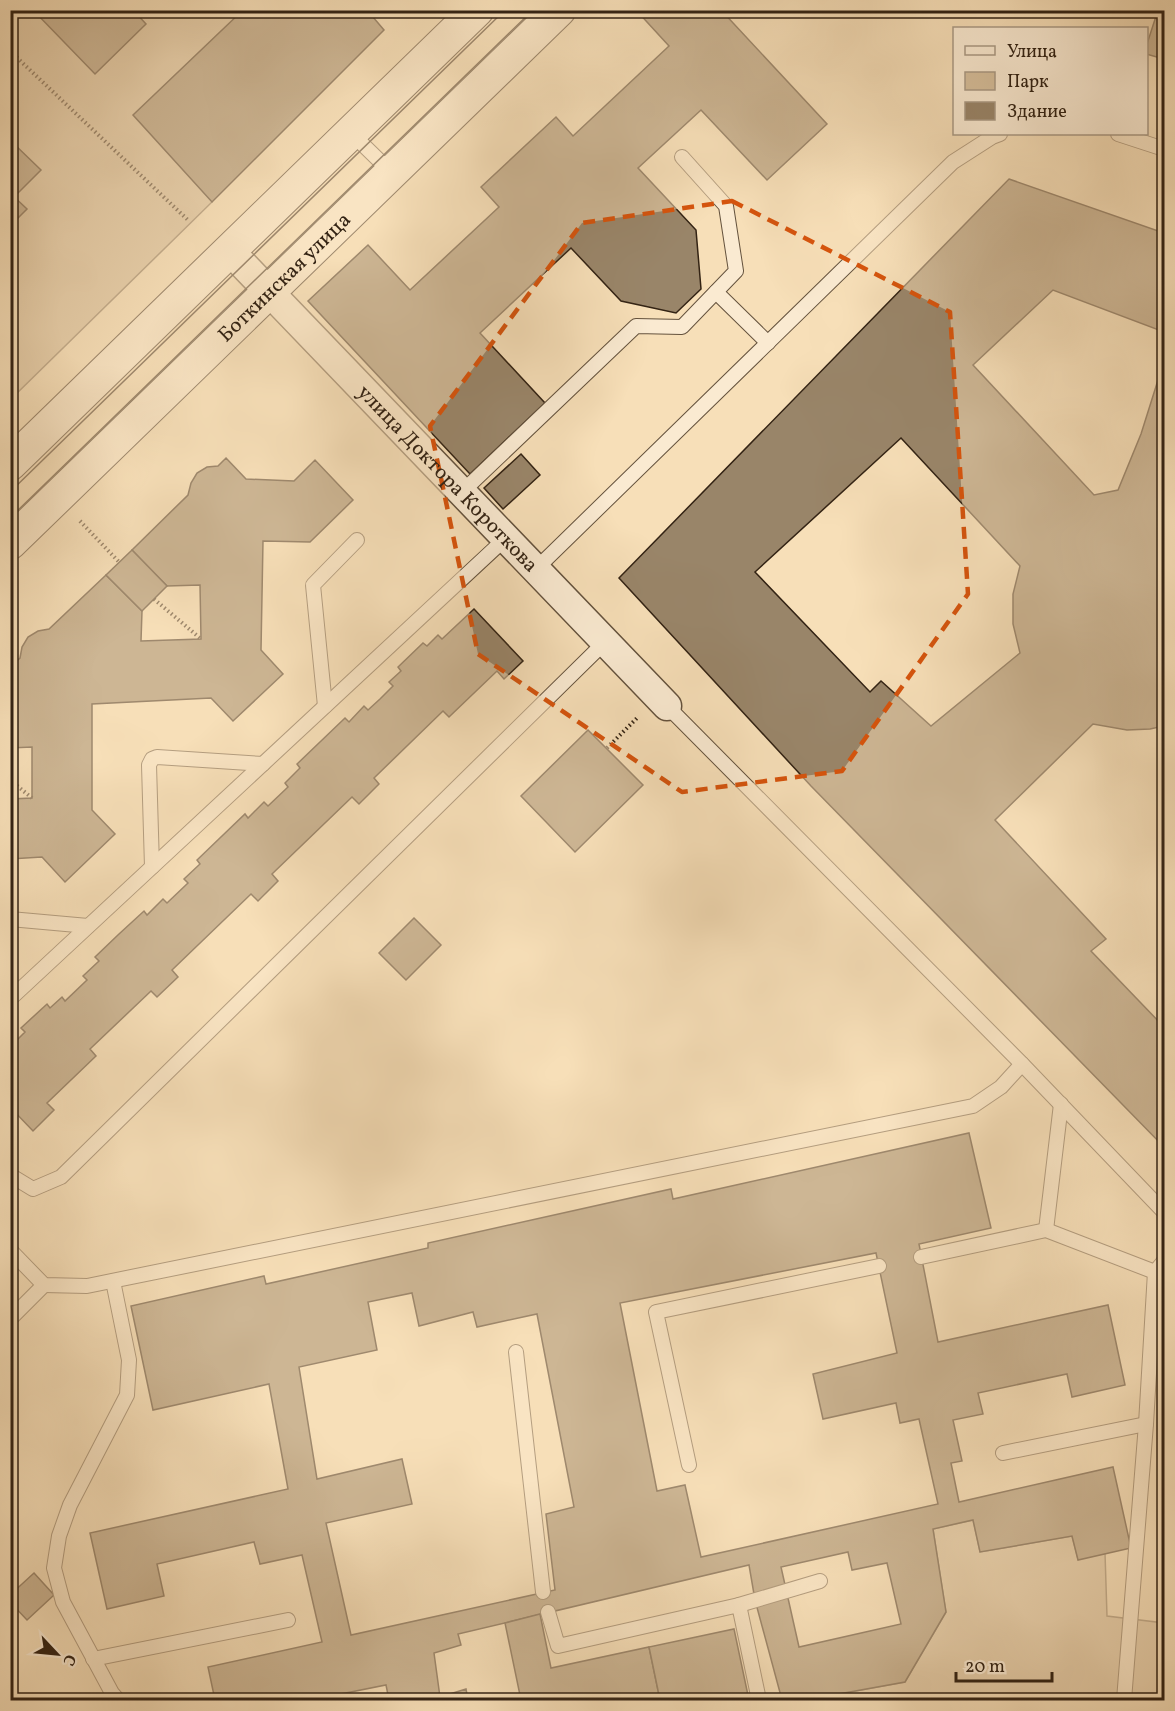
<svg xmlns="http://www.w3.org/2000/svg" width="1175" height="1711" viewBox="0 0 1175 1711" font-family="Vollkorn,serif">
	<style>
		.green { fill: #d6bf9c; stroke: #847158; stroke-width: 1.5 }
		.building { fill: #998569; stroke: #332314; stroke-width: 1.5; fill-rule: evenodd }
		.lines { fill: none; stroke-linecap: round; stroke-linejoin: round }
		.service-casing { stroke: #64523d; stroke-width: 16 }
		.minor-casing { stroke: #64523d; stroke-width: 31 }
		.secondary-casing { stroke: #332314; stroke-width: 35 }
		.path { stroke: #332314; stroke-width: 4; stroke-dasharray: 1.5 3; stroke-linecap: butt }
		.service { stroke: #faead1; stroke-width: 14 }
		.minor { stroke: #faead1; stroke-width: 28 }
		.secondary { stroke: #faead1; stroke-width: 33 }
		.tram { stroke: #332314; stroke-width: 1.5 }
		.marked { fill: none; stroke: #d6540d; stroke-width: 4.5; stroke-dasharray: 12 8; stroke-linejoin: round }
		.labels { text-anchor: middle; stroke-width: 6; stroke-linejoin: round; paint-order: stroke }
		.street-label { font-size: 21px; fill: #332314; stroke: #faead1 }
	</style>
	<rect width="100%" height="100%" fill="#f7dfb8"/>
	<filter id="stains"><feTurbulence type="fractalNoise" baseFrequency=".00333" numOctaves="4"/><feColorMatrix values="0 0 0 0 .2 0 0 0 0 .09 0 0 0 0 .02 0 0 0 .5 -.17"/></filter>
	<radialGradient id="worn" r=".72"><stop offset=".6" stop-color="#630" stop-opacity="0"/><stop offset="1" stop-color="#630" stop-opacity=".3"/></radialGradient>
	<g class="green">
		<path d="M 11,11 L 243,11 L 212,202 L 11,399 Z"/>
		<path d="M 973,1520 L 980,1552 L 1072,1536 L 1078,1559 L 1105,1553 L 1107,1616 L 1164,1623 L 1164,1700 L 812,1700 L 811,1699 L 905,1682 L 946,1612 L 933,1529 Z"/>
	</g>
	<g class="building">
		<path d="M 33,10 L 133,10 L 146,24 L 95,74 Z"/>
		<path d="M 243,10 L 367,10 L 384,30 L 212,202 L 133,115 Z"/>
		<path d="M 636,10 L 721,10 L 827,124 L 767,180 L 701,110 L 638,168 L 696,230 L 701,289 L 676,313 L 621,301 L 571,248 L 480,333 L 545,403 L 470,474 L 308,301 L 368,245 L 410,290 L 499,207 L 481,187 L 556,117 L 573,136 L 669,46 Z"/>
		<path d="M 1158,10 L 1164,10 L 1164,59 L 1146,54 L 1146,47 Z"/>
		<path d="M 12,142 L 41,170 L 14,197 L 10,193 L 10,144 Z"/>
		<path d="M 1009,179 L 1164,233 L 1164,332 L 1053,290 L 973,365 L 1094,495 L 1118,490 L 1141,434 L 1164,361 L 1164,726 L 1150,729 L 1127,730 L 1093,724 L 995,820 L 1106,939 L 1091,951 L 1164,1027 L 1164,1147 L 811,786 L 619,578 ZM 901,438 L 1020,566 L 1013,594 L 1013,624 L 1020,653 L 931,726 L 881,681 L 870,692 L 755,572 Z"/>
		<path d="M 10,193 L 27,209 L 10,226 Z"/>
		<path d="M 521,454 L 540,475 L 503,509 L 484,488 Z"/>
		<path d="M 226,458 L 246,479 L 294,481 L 315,460 L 353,500 L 310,542 L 263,541 L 261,650 L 283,674 L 233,721 L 211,698 L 92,704 L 92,810 L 115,834 L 65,882 L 42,857 L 10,859 L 10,799 L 32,798 L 32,747 L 10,748 L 10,667 L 20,658 L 22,647 L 28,637 L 38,631 L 49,629 L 106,575 L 142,611 L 141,641 L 201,639 L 200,585 L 167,586 L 132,550 L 188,495 L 191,483 L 197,473 L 207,467 L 218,466 Z"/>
		<path d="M 132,550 L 167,586 L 142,611 L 106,575 Z"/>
		<path d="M 474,609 L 523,661 L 504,679 L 497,671 L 449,717 L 443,711 L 374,778 L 379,784 L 359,804 L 352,797 L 272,874 L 278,881 L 258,901 L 251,894 L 172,970 L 178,977 L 157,997 L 151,991 L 90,1049 L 96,1056 L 47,1103 L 54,1110 L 33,1131 L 10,1107 L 10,1053 L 16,1047 L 13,1044 L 25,1032 L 21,1028 L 47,1004 L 50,1008 L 62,997 L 65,1001 L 87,980 L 83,976 L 99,961 L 95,957 L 119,934 L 144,911 L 147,915 L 163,899 L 167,903 L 188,883 L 184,879 L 200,864 L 197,860 L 245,814 L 248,818 L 264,802 L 268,806 L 288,787 L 285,783 L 300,768 L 297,764 L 345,718 L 349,722 L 364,706 L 368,710 L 380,699 L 393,686 L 389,682 L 401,671 L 398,667 L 423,643 L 427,646 L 438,635 L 442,639 Z"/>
		<path d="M 588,730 L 643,785 L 575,852 L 521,796 Z"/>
		<path d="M 414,918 L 441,945 L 406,980 L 379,953 Z"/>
		<path d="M 969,1133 L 991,1228 L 919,1244 L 938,1342 L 1108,1305 L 1125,1385 L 1072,1397 L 1067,1374 L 978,1393 L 983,1414 L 953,1420 L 962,1461 L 951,1463 L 959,1502 L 1113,1467 L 1131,1548 L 1078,1560 L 1072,1536 L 980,1552 L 973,1520 L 933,1529 L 946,1612 L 905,1682 L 811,1699 L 812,1700 L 782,1700 L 755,1600 L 749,1565 L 458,1634 L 461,1645 L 434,1653 L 440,1697 L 466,1689 L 468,1700 L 389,1700 L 386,1685 L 311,1700 L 215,1700 L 208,1667 L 322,1642 L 302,1555 L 260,1564 L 254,1542 L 157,1564 L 164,1596 L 107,1609 L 90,1533 L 288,1489 L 269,1384 L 153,1410 L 131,1306 L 264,1276 L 266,1284 L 428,1248 L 428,1243 L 671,1189 L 673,1199 ZM 876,1253 L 897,1353 L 813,1374 L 823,1419 L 896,1403 L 900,1423 L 919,1419 L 938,1504 L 701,1557 L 685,1485 L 657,1491 L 620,1303 ZM 412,1293 L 419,1326 L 473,1312 L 477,1327 L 537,1314 L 574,1507 L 546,1514 L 555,1590 L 351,1635 L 326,1523 L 412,1504 L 402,1459 L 317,1479 L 299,1367 L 377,1350 L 368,1302 ZM 848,1552 L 852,1570 L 887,1563 L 901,1624 L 799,1647 L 781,1567 Z"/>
		<path d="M 34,1573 L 54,1595 L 27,1620 L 10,1602 L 10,1595 Z"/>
		<path d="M 540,1614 L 551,1668 L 649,1647 L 660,1700 L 521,1700 L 505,1623 Z"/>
		<path d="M 734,1629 L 749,1700 L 660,1700 L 649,1647 Z"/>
	</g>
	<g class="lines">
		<defs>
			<g id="service">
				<path d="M 351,133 L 392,173"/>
				<path d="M 1118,134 L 1164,149"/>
				<path d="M 716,292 L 768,343"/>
				<path d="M 462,492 L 636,326 L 682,327 L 736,271 L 726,206 L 682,157"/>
				<path d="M 536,569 L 953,162 L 992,137 L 1000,134"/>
				<path d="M 325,706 L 313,585 L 357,540"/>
				<path d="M 667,706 L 1022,1064 L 1164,1212"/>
				<path d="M 152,867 L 149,765 L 152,759 L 157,757 L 263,764"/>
				<path d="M 10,919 L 88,926"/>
				<path d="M 10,999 L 506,538"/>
				<path d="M 10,1175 L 33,1189 L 61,1177 L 605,642"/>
				<path d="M 1046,1230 L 1061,1104"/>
				<path d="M 10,1250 L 44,1285 L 87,1286 L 973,1106 L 1001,1087 L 1022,1064"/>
				<path d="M 921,1257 L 1046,1230 L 1155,1272"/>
				<path d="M 113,1281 L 129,1360 L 127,1395 L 70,1505 L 59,1536 L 54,1568 L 63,1602 L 112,1693 L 118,1700"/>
				<path d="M 10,1319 L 44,1285"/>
				<path d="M 516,1352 L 543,1592"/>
				<path d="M 1003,1453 L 1146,1424"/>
				<path d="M 689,1465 L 656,1312 L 879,1266"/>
				<path d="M 739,1605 L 820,1581"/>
				<path d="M 548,1612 L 558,1646 L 739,1605 L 759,1700"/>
				<path d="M 93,1659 L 288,1620"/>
				<path d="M 1124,1700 L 1146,1424 L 1155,1272 L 1164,1261"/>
			</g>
			<g id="minor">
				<path id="s1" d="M 230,251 L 667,706"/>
			</g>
			<g id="secondary">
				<path d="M 10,464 L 477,10"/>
				<path id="s2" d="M 10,543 L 559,10"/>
			</g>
		</defs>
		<use href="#service" class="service-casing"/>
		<use href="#minor" class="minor-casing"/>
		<use href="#secondary" class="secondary-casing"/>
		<g class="path">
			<path d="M 10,51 L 189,221"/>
			<path d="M 80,521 L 119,562"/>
			<path d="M 154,599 L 201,639"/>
			<path d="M 607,748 L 638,717"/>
			<path d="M 10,780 L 32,798"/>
		</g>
		<use href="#service" class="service"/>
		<use href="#minor" class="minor"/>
		<use href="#secondary" class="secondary"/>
		<g class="tram">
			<path d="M 10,492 L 505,10"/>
			<path d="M 10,518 L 533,10"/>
		</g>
	</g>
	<path d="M0 0H1175V1711H0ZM 732,201 L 950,312 L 968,594 L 842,771 L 682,792 L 478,654 L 430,426 L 582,223 Z" fill="#f7dfb8" fill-opacity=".55" fill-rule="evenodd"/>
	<path class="marked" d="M 732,201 L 950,312 L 968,594 L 842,771 L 682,792 L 478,654 L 430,426 L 582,223 Z"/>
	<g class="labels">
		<g class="street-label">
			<text dy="7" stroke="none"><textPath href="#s2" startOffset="382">Боткинская улица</textPath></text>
			<text dy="7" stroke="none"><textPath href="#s1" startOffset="315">улица Доктора Короткова</textPath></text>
		</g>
	</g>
	<rect width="1175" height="1711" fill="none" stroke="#f7dfb8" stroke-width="36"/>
	<rect x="12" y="12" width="1151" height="1687" fill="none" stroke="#332314" stroke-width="3"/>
	<rect x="18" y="18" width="1139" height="1675" fill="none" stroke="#332314" stroke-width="1.5"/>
	<rect x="953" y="27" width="195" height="108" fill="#faead1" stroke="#aa9a85" stroke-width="1.5"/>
	<rect x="965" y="46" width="30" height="9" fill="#faead1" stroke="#aa9a85" stroke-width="1.5"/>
	<text x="1007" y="57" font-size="18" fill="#332314">Улица</text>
	<rect x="965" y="72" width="30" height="18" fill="#d6bf9c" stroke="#aa9a85" stroke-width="1.5"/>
	<text x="1007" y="87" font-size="18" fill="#332314">Парк</text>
	<rect x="965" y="102" width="30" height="18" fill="#998569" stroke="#aa9a85" stroke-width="1.5"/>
	<text x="1007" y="117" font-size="18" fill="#332314">Здание</text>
	<g transform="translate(57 1654) rotate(116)" stroke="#faead1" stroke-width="4.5" paint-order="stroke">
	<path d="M0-4.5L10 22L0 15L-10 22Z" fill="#332314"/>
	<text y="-9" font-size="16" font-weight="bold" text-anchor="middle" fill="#332314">С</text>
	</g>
	<path d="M956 1672v9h96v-9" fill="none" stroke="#332314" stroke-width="3"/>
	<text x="965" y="1672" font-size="18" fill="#332314" stroke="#faead1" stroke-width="4.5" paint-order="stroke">20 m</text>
	<rect width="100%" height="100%" filter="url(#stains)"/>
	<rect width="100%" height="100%" fill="url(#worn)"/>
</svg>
